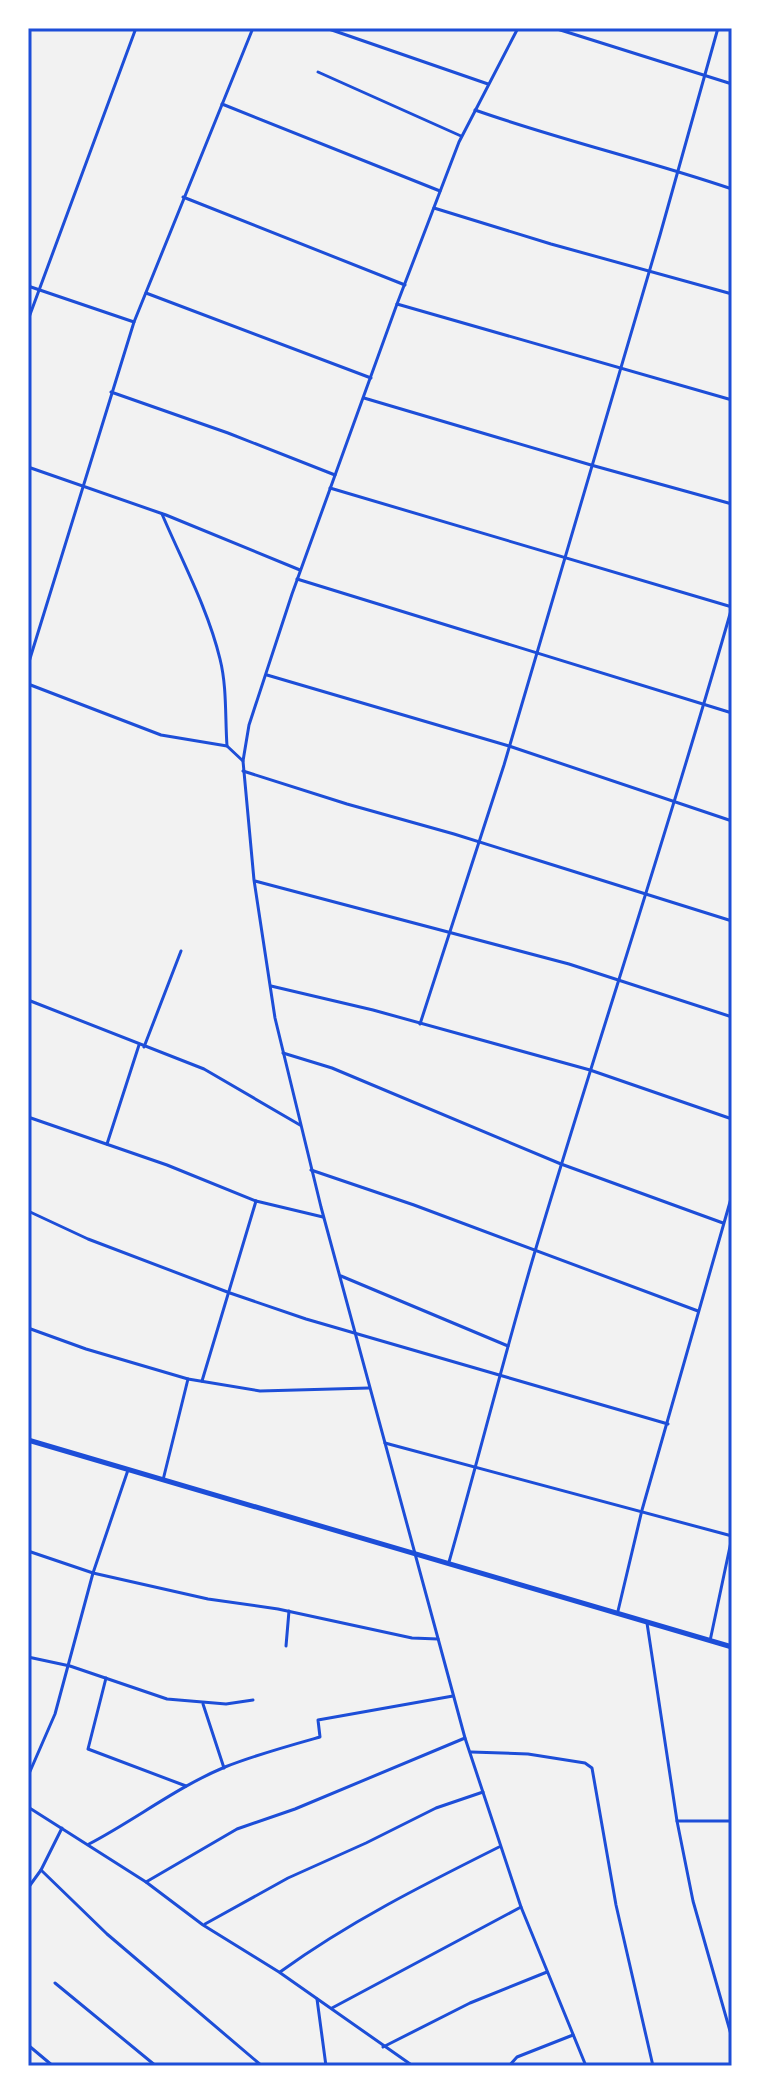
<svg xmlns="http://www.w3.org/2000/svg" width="760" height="2094" viewBox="0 0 760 2094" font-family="'Public Sans',sans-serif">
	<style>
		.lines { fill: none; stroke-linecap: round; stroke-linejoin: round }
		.pedestrian { stroke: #1d4ed8; stroke-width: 3 }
		.minor { stroke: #1d4ed8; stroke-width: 3 }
		.secondary { stroke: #1d4ed8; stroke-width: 5 }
		.neatline { fill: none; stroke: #1d4ed8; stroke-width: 3 }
	</style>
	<rect width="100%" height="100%" fill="#f2f2f2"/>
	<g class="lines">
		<path class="pedestrian" d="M 318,72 L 461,136"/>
		<g class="minor">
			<path d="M 326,28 L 488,84"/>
			<path d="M 518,28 L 459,142 L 397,304 L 292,594 L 249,725 L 243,761 L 254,880 L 275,1018 L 321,1207 L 465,1738 L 521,1907 L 586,2066"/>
			<path d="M 554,28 L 732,84"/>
			<path d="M 28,29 L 28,28"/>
			<path d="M 222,104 L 440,191"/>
			<path d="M 475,110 C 560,140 647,160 732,189"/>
			<path d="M 183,197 L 405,285"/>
			<path d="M 434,208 L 551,244 L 732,294"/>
			<path d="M 28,286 L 134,322"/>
			<path d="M 146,293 L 371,378"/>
			<path d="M 397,304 L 732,400"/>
			<path d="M 28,320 L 136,28"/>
			<path d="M 111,392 L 228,433 L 335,475"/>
			<path d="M 364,398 L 591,465 L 732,504"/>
			<path d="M 28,467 L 166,515 L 300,570"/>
			<path d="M 330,488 L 732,607"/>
			<path d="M 162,514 C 182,561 208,609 220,659 C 227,687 225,717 227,746"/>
			<path d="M 297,579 L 732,713"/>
			<path d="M 28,665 L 134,322 L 253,28"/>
			<path d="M 267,675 L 509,746 L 732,821"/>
			<path d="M 28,684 L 161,735 L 227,746 L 243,761"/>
			<path d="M 243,771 L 347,804 L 454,834 L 732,921"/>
			<path d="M 255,881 L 569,964 L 732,1017"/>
			<path d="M 271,986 L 373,1010 L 590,1070 L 732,1119"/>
			<path d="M 28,1000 L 204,1069 L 300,1125"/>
			<path d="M 420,1024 L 504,765 L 660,235 L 718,28"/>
			<path d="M 144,1047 L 181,951"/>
			<path d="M 283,1053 L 332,1068 L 561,1164 L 723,1223"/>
			<path d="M 28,1117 L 167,1165 L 256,1201"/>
			<path d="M 107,1144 L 139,1045"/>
			<path d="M 311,1170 L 414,1205 L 698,1311"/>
			<path d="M 28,1211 L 88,1239 L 230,1293 L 306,1319 L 668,1424"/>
			<path d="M 341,1276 L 508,1346"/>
			<path d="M 28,1328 L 86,1349 L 188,1379 L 163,1480"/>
			<path d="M 188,1379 L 260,1391 L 369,1388"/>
			<path d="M 202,1381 L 256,1201 L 323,1217"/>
			<path d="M 385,1443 L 732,1536"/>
			<path d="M 28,1551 L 93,1573 L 208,1599 L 278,1609 L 412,1638 L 438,1639"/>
			<path d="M 449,1562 C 479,1457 505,1352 536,1248 C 600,1034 671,822 732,607"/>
			<path d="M 618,1611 L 642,1510 L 732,1195"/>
			<path d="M 647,1623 L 677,1821 L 693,1901 L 732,2038"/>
			<path d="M 710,1641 L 732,1537"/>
			<path d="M 286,1646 L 289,1611"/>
			<path d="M 28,1657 L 70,1666 L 167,1699 L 226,1704 L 253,1700"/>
			<path d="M 106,1678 L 88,1749 L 186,1786"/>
			<path d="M 203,1704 L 224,1768"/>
			<path d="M 471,1752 L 528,1754 L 585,1763 L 592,1768 L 616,1905 L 653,2066"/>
			<path d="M 28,1776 L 55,1714 L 93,1573 L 128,1470"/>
			<path d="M 28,1807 L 146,1882 L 203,1925 L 279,1972 L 413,2066"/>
			<path d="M 677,1821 L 732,1821"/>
			<path d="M 89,1844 C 135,1820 177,1787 225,1767 C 255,1755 288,1746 320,1737 L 318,1720 L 453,1696"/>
			<path d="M 41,1870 L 107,1934 L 262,2066"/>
			<path d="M 146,1882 L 237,1829 L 295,1809 L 465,1738"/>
			<path d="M 28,1888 L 41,1870 L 62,1828"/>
			<path d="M 205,1924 L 288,1878 L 366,1843 L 436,1808 L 483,1792"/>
			<path d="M 280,1972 C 349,1922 423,1885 499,1847"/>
			<path d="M 55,1983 L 156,2066"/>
			<path d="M 317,1999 L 326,2066"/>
			<path d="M 332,2008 L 521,1907"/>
			<path d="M 28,2045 L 53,2066"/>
			<path d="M 383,2047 L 470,2003 L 547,1972"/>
			<path d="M 509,2066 L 517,2057 L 573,2035"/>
		</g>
		<path class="secondary" d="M 28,1440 L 732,1647"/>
	</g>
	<rect width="760" height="2094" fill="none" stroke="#ffffff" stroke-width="60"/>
	<rect x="30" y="30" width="700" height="2034" class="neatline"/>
</svg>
